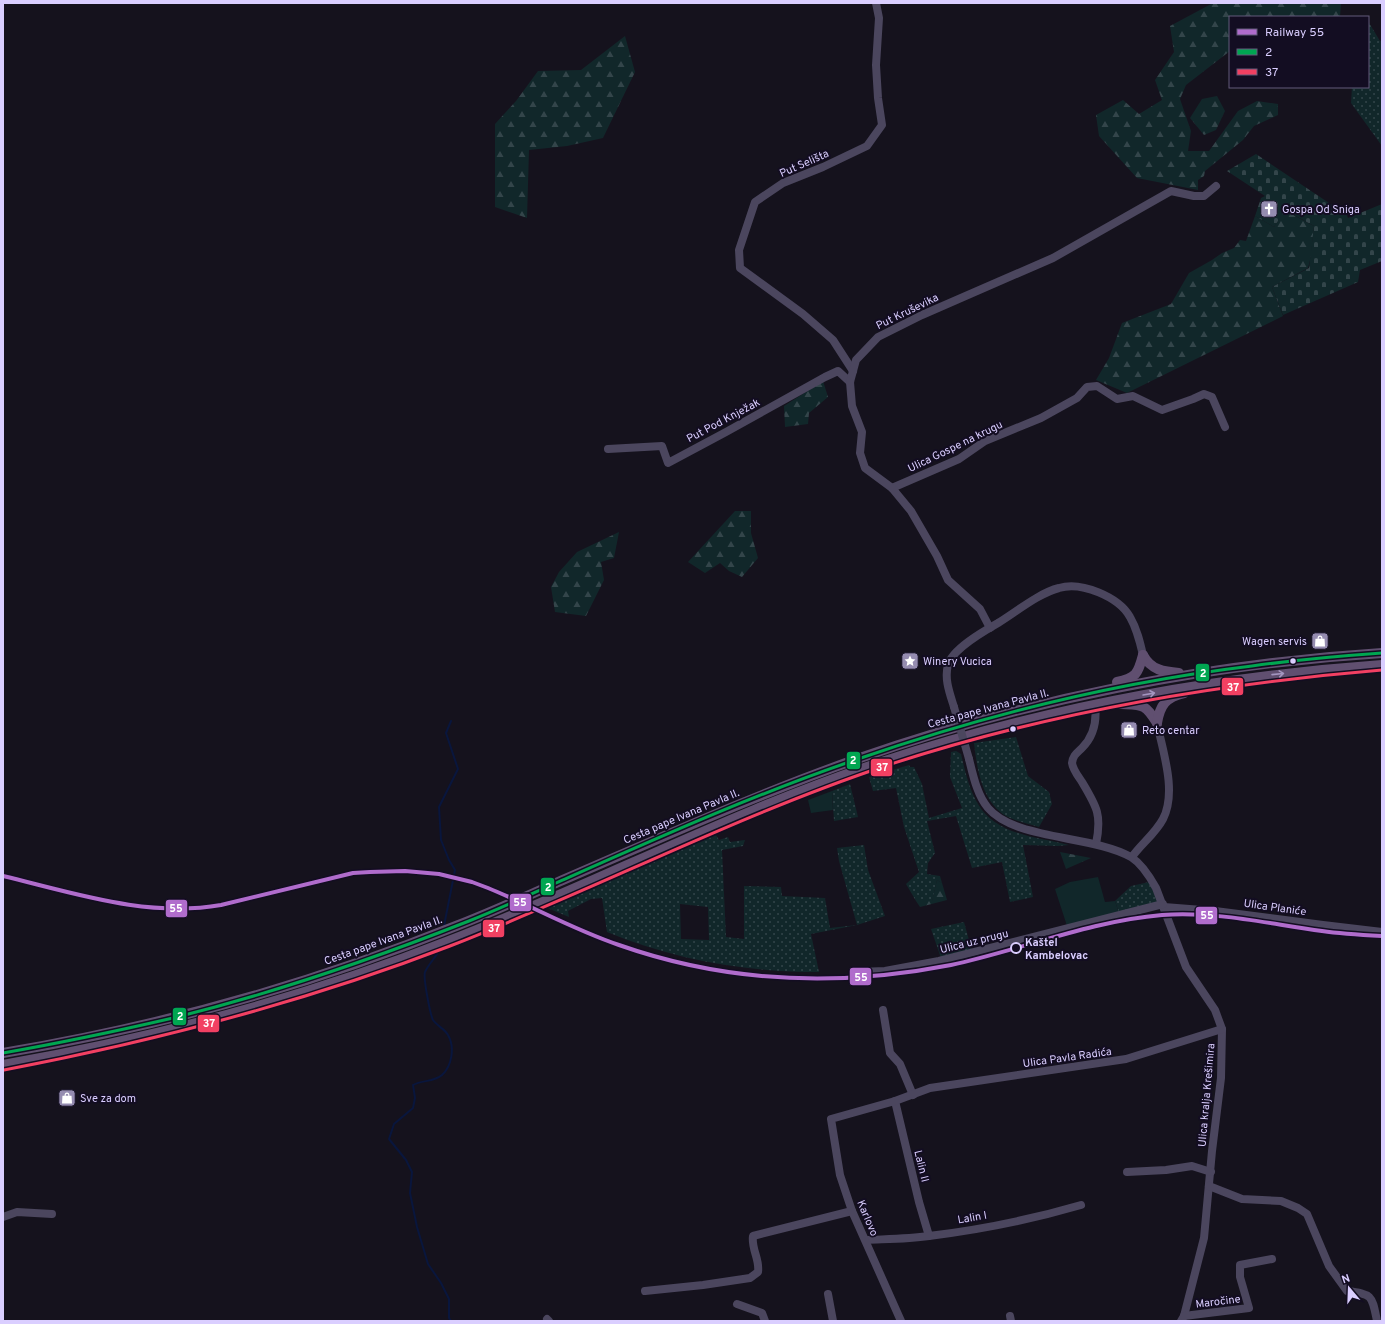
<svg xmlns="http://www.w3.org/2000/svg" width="1385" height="1324" viewBox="0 0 1385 1324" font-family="Overpass,sans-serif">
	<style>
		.grass { fill: url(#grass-dots); fill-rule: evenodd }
		.forest { fill: url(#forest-firs) }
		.cemetery { fill: url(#cemetery-stones) }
		.green { fill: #11272a }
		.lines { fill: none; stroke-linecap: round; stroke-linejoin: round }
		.stream { stroke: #09163d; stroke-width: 2 }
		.minor { stroke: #4b465e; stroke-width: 8 }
		.major { stroke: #604f70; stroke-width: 10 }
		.minor-bridge { stroke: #4b465e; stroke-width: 8 }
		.bus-1-casing { stroke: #130d22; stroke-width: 6 }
		.bus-2-casing { stroke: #130d22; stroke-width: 6 }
		.bus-1 { stroke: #00a651; stroke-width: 3 }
		.bus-2 { stroke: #f24062; stroke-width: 3 }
		.rail-1-casing { stroke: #130d22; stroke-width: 7 }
		.rail-1 { stroke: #b06ccc; stroke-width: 4 }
		.oneway { stroke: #a395bf }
		.bus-dot { fill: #daceff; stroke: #130d22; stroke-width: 1.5 }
		.stop-dot { fill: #130d22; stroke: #daceff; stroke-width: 2 }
		.labels { text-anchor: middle; stroke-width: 4; stroke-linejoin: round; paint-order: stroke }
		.street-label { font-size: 11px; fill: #daceff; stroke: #130d22 }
		.poi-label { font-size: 11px; fill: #daceff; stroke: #130d22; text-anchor: start }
		.stop-label { font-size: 11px; font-weight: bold; fill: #daceff; stroke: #130d22; text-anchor: start }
		.line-badge { stroke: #130d22; stroke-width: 1.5 }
		.badge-label { font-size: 11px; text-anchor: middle; font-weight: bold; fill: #fff }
	</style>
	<defs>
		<pattern id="grass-dots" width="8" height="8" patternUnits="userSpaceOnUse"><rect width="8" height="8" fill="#11272a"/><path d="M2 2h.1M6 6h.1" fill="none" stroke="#33454a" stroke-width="1.8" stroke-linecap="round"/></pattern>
		<pattern id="forest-firs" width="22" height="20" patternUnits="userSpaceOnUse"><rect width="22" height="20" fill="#11272a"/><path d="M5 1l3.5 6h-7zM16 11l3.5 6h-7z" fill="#33454a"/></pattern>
		<pattern id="cemetery-stones" width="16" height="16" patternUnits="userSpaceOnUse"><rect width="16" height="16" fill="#11272a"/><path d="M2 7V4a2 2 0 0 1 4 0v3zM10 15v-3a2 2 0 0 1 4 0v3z" fill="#33454a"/></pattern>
	</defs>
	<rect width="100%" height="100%" fill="#15121d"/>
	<g class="grass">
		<path d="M 1368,21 L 1380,41 L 1382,40 L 1382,146 L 1351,103 L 1352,87 L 1368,87 Z"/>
		<path d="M 1016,737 L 1028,776 L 1049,792 L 1052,804 L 1039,827 C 1029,824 1019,822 1010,818 C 982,805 977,769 974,743 Z"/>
		<path d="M 956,751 L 961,754 C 965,771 969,789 978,804 C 996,835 1037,837 1069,845 L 1058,846 L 1023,845 L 1033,897 L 1010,902 L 1002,862 L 972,868 L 956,816 L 927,821 L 935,853 L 928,863 L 927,874 L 940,876 L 942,883 L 937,880 L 932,902 L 916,901 L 906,884 L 919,872 L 904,827 L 896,788 L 873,791 L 869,777 L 909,765 L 910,767 L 914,767 L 922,784 L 929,818 L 962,808 L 950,777 L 951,752 Z"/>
		<path d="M 850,784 L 858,817 L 834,821 L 832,791 Z"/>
		<path d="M 716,835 L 719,840 L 728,837 L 730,842 L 745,840 L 743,846 L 722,850 L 726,937 L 744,939 L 744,886 L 781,887 L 782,896 L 825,898 L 830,928 L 857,925 L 839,861 L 837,848 L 864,845 L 868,870 L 885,916 L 857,925 L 811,934 L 819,972 C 746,972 675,960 607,932 L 602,898 L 591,899 L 568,911 L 569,917 L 545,907 ZM 680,904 L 708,907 L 709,940 L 681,939 Z"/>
		<path d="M 1149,882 L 1158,902 L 1119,913 L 1115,901 L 1131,886 Z"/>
		<path d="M 964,922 L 972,951 L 941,958 L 931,929 Z"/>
	</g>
	<g class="forest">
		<path d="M 1213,3 L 1341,3 L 1340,17 L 1230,17 L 1230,51 L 1186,85 L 1180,99 L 1191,131 L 1188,151 L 1209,151 L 1238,111 L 1257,101 L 1278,104 L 1278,115 L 1254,126 L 1243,140 L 1205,171 L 1204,176 L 1198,180 L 1198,190 L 1137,178 L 1099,136 L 1096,115 L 1123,100 L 1139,114 L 1162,100 L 1155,80 L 1174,52 L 1170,26 Z"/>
		<path d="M 625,36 L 635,72 L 603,138 L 567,146 L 529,150 L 527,218 L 495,207 L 495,124 L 516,101 L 538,71 L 581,70 Z"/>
		<path d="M 1217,96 L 1225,111 L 1216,130 L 1204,135 L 1190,118 L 1202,99 Z"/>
		<path d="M 1284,210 L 1314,226 L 1311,256 L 1308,268 L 1272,287 L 1283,316 L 1127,393 L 1096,380 L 1109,358 L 1122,323 L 1171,304 L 1189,273 L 1212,260 L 1222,253 L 1234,248 L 1240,240 L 1246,241 L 1255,216 L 1274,227 Z"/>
		<path d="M 823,381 L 828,397 L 809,413 L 808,424 L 785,427 L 784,406 Z"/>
		<path d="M 735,511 L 751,511 L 751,533 L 758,558 L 742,577 L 729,571 L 720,563 L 705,573 L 688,562 Z"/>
		<path d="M 619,532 L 614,558 L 601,562 L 604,580 L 586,616 L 555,612 L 551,587 L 559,572 L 577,552 Z"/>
		<path d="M 1060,852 L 1091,858 L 1066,869 Z"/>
		<path d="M 937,880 L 942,883 L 947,900 L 920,907 L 916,901 L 932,901 Z"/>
	</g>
	<path class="cemetery" d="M 1256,154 L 1332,205 L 1343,206 L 1348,218 L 1382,204 L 1382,261 L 1360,270 L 1358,282 L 1283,315 L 1272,287 L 1309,268 L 1314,226 L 1285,210 L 1274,227 L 1255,216 L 1261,198 L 1265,196 L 1227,171 Z"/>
	<g class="green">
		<path d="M 832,791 L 833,810 L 811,813 L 808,800 Z"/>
		<path d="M 1098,877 L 1105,902 L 1115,901 L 1119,913 L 1067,926 L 1055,889 L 1070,882 Z"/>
	</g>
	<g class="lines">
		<g class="stream">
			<path d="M 444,926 L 455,870 L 449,860 L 441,840 L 439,807 L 458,769 L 446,733 L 451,721"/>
			<path d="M 440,948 L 439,951 C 435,958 428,965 425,972 C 423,977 430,1014 433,1020 C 437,1026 445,1029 448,1035 C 455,1047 452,1066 442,1075 C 434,1082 422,1080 413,1085 L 415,1098 L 413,1108 L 394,1124 L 389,1139 L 406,1160 L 412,1172 L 410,1193 L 417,1227 L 428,1264 L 441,1283 L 449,1299 L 449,1318 L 451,1321"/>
		</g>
		<g class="minor">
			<path d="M 853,371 L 833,340 L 803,314 L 740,268 L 739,250 L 755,202 L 783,183 L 823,167 L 867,146 L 882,125 L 878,98 L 876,65 L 879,18 L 876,3"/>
			<path d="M 608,449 L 662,446 L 668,463 L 726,432 L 825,377 L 838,371 L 850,382"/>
			<path d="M 892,488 L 959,459 L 985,441 L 1041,418 L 1077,398 L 1087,387 L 1097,386 L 1117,399 L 1133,396 L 1162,410 L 1193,399 L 1204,394 L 1212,397 L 1225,427"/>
			<path d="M 990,628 L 980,609 L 948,580 L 937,556 L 911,511 L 892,488 L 865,468 L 860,453 L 862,432 L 852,406 L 850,382 L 856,360 L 878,337 L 922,315 L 1053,258 L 1171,191 L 1194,196 L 1204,196 L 1216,186"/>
			<path d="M 1095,705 C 1097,721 1094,736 1082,748 C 1077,753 1073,755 1072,763 C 1073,770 1078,776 1082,782 C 1097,807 1102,815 1096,844"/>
			<path d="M 954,707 C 950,694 944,679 948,665 C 952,649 984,631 998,623 C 1016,612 1039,593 1059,588 C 1081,581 1119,597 1130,617 C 1137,629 1140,642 1143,655"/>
			<path d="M 969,759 C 973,775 977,795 988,808 C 1015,840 1092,835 1131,857 C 1142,864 1150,877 1156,888 L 1186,967 L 1215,1010 L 1222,1029 L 1221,1078 L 1212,1151 L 1204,1238 L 1184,1316 L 1181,1321"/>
			<path d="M 1132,857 C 1141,844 1155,834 1163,819 C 1177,792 1163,752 1157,723"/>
			<path d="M 1164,907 L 1215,911 L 1323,925 L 1382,932"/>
			<path d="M 859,972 L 885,971 L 939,961 L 1163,904"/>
			<path d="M 883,1010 L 890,1053 L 900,1064 L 913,1095"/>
			<path d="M 895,1101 L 919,1202 L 929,1236"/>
			<path d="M 1127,1172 L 1166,1170 L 1192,1166 L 1211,1172"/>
			<path d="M 1209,1186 L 1242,1199 L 1281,1201 L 1298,1208 L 1307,1214 L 1329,1266 L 1347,1291 C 1373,1294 1372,1296 1377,1321"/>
			<path d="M 3,1217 L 17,1212 L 52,1214"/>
			<path d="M 866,1240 C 887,1239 908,1239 929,1236 C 979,1230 1033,1219 1081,1205"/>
			<path d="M 645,1291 L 703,1285 L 750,1278 L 758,1272 C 760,1259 751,1249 753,1236 L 852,1211"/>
			<path d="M 828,1294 L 833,1321"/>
			<path d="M 737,1304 L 762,1313 L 765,1321"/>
			<path d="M 1010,1316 L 1011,1321"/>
			<path d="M 1184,1316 L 1249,1308 L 1240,1277 L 1240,1265 L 1272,1259"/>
			<path d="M 547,1319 L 549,1321"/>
			<path d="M 901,1321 L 852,1211 L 840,1175 L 831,1119 L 895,1101 L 930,1088 L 1126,1059 L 1222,1029"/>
		</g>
		<g class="major">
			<path d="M 1143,655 C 1151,670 1164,672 1179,673"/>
			<path d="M 1117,682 C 1136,678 1138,674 1143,655"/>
			<path d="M 1121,704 C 1142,705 1145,703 1157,723"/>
			<path d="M 1157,723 C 1160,705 1166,697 1184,693"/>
			<path d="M 3,1053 C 158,1027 310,985 456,926 C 490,913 523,898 556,883 C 656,840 755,795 857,759 C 1025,700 1205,664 1382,653"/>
			<path d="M 3,1065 C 156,1038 305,998 449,941 C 596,884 735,810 885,761 C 1046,708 1213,677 1382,665"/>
		</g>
		<path class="minor-bridge" d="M 954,707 L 969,759"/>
		<defs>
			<path id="bus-1" d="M 3,1053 C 60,1043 117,1031 173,1018 C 274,993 373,959 469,921 C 499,909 527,896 556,883 C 655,839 755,794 858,759 C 985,715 1118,682 1252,666 C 1295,660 1339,656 1382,653"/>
			<path id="bus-2" d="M 4,1070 C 156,1041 305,1002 450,946 C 596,889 736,816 885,766 C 1046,713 1213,684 1382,670"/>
		</defs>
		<use href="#bus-1" class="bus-1-casing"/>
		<use href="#bus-2" class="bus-2-casing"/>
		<use href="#bus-1" class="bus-1"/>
		<use href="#bus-2" class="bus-2"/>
		<defs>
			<path id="rail-1" d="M 3,876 C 74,893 147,918 221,905 L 353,873 L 370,872 L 405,871 L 439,874 L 472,882 L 488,888 C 532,906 574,930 619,945 C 727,983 839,987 951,965 C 1021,950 1090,921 1162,915 C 1216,911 1269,924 1322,931 C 1342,934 1362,935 1382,936"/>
		</defs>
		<use href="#rail-1" class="rail-1-casing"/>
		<use href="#rail-1" class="rail-1"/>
	</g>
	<defs><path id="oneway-shaft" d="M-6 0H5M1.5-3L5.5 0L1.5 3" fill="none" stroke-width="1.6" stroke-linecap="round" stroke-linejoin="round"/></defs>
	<g class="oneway">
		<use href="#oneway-shaft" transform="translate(1278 674) rotate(-6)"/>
		<use href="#oneway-shaft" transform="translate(1149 694) rotate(-10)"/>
	</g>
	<defs>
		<symbol id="church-square" viewBox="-11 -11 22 22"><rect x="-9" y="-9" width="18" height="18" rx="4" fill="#958cb0" stroke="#130d22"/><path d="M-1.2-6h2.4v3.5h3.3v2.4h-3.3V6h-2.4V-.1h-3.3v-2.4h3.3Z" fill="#fff"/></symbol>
		<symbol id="shop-square" viewBox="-11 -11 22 22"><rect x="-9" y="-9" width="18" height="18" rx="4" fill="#958cb0" stroke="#130d22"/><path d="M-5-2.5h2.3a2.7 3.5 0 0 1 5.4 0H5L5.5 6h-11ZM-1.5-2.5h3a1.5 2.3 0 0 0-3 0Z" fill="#fff"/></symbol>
		<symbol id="sight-square" viewBox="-11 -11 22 22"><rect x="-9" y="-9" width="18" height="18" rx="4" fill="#958cb0" stroke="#130d22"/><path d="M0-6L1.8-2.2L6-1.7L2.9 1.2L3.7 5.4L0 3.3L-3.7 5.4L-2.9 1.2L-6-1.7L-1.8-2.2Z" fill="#fff"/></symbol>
	</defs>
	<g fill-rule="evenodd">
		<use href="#church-square" x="1259" y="199" width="20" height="20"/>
		<use href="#shop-square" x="1310" y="631" width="20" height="20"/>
		<use href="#sight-square" x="900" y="651" width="20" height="20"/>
		<use href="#shop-square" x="1119" y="720" width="20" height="20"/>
		<use href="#shop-square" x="57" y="1088" width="20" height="20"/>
	</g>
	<g class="bus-dot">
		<circle cx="1293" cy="661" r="3.5"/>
		<circle cx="1013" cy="729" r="3.5"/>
	</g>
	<circle class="stop-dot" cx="1016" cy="948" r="5"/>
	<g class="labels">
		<g class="street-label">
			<text transform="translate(804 163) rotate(-24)" y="4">Put Selišta</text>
			<text transform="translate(907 311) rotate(-26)" y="4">Put Kruševika</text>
			<text transform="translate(723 420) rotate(-28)" y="4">Put Pod Knježak</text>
			<text transform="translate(955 446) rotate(-26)" y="4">Ulica Gospe na krugu</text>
			<text transform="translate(988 708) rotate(-15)" y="4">Cesta pape Ivana Pavla II.</text>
			<text transform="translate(681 816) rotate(-23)" y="4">Cesta pape Ivana Pavla II.</text>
			<text transform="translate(1275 907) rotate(8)" y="4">Ulica Planiće</text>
			<text transform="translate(383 940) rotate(-20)" y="4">Cesta pape Ivana Pavla II.</text>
			<text transform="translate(974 941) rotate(-14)" y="4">Ulica uz prugu</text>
			<text transform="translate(1067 1057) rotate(-8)" y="4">Ulica Pavla Radića</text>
			<text transform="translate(1206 1095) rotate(-85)" y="4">Ulica kralja Krešimira</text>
			<text transform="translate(922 1166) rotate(76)" y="4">Lalin II</text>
			<text transform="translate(972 1217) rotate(-10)" y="4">Lalin I</text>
			<text transform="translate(868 1218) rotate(67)" y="4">Karlovo</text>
			<text transform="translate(1218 1301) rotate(-7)" y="4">Maročine</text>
		</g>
		<g class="poi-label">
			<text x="1282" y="213">Gospa Od Sniga</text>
			<text x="1307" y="645" text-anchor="end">Wagen servis</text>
			<text x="923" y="665">Winery Vucica</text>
			<text x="1142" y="734">Reto centar</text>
			<text x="80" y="1102">Sve za dom</text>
		</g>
		<g class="stop-label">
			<text x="1025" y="946">Kaštel<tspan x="1025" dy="13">Kambelovac</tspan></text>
		</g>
	</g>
	<g class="line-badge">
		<rect x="1195" y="663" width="15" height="19" rx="4" fill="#00a651"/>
		<rect x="1221" y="677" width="23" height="19" rx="4" fill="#f24062"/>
		<rect x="846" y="751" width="15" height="19" rx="4" fill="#00a651"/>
		<rect x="870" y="758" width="23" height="19" rx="4" fill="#f24062"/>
		<rect x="540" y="877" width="15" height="19" rx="4" fill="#00a651"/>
		<rect x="509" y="893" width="23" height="19" rx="4" fill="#b06ccc"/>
		<rect x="165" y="899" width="23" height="19" rx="4" fill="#b06ccc"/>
		<rect x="1195" y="906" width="23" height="19" rx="4" fill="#b06ccc"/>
		<rect x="482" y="919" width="23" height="19" rx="4" fill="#f24062"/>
		<rect x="849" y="967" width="23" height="19" rx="4" fill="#b06ccc"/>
		<rect x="172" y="1007" width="15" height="19" rx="4" fill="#00a651"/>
		<rect x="197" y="1014" width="23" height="19" rx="4" fill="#f24062"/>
	</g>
	<g class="badge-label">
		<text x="1203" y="677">2</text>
		<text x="1233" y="691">37</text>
		<text x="853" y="764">2</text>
		<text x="882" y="771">37</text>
		<text x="548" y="891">2</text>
		<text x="520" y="906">55</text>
		<text x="176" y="912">55</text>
		<text x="1207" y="919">55</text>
		<text x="494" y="932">37</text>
		<text x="861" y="981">55</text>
		<text x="180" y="1020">2</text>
		<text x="209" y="1027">37</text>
	</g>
	<rect width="1385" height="1324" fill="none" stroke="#daceff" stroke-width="8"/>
	<rect x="1229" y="16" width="140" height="72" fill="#130d22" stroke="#635a7a"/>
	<rect x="1237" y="29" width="20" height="6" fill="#b06ccc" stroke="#635a7a"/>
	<text x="1265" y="36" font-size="12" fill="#daceff">Railway 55</text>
	<rect x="1237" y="49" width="20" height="6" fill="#00a651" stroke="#635a7a"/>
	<text x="1265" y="56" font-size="12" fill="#daceff">2</text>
	<rect x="1237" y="69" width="20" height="6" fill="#f24062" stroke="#635a7a"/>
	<text x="1265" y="76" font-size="12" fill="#daceff">37</text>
	<g transform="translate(1349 1288) rotate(341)" stroke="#130d22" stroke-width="3" paint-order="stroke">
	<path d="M0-3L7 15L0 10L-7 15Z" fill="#daceff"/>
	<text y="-6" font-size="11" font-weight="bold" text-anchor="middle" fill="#daceff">N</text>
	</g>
</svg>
